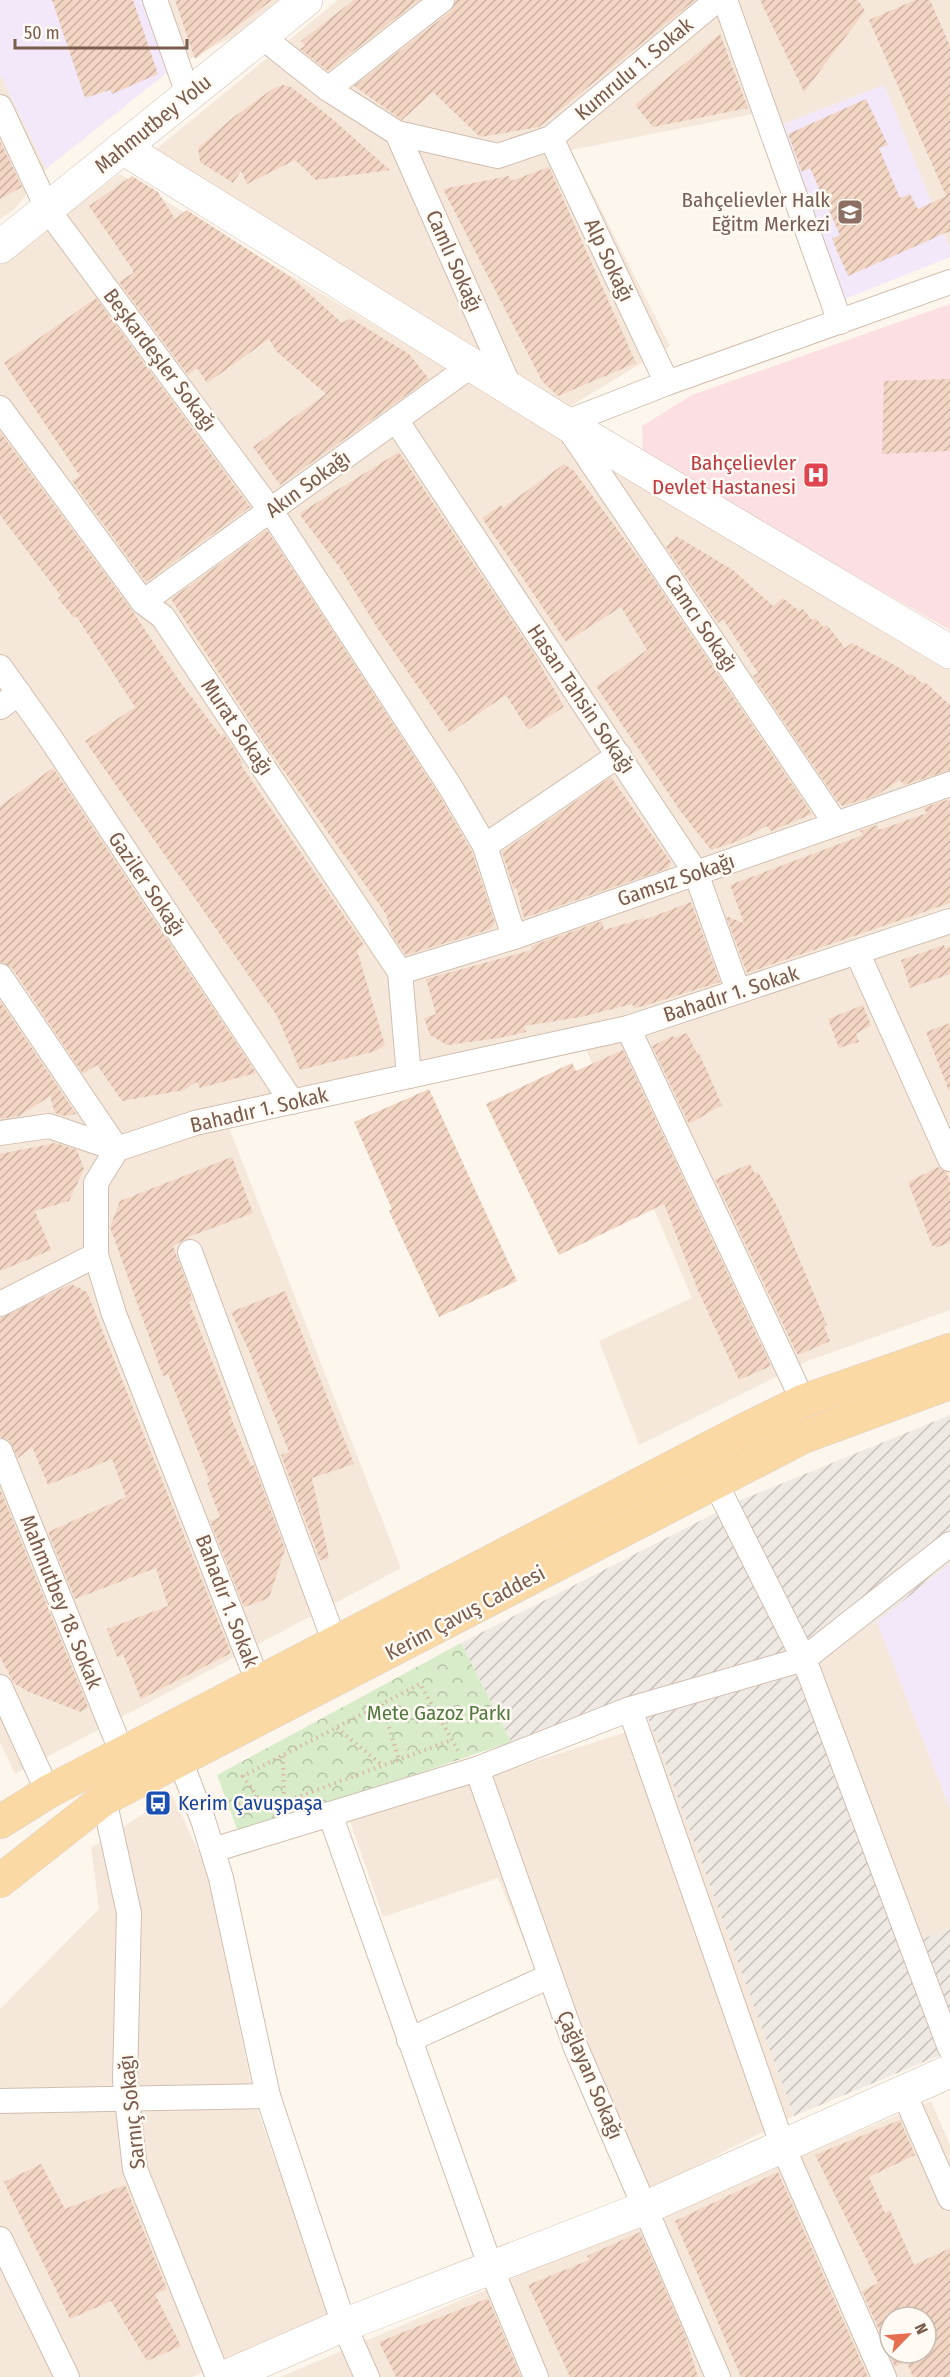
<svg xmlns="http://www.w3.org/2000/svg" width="950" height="2377" viewBox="0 0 950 2377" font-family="'Fira Sans Condensed',sans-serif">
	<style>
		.residential { fill: #f5e8da; fill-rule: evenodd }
		.industrial { fill: url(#industrial-furrows) }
		.education { fill: #f3e8fa }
		.medical { fill: #fbdfe3 }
		.park { fill: url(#park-crowns) }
		.building { fill: url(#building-hatch); fill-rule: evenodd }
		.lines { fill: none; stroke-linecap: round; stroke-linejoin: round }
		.street-casing { stroke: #d1beb0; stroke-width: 26 }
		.secondary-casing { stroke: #d6c0b0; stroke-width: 34 }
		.primary-casing { stroke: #dad1cd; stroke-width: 34 }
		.path { stroke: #d9b8a5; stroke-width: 4; stroke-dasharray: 1.5 4.5; stroke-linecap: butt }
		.street { stroke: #fff; stroke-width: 24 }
		.secondary { stroke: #fff; stroke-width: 33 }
		.primary { stroke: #fbd9a5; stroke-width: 33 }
		.labels { text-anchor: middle; stroke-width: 5; stroke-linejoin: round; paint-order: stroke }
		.street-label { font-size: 21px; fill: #7a5c4d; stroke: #fffaf3 }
		.education-label { font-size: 21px; fill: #785e54; stroke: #fffaf3; text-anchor: end }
		.health-label { font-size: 21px; fill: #be3a42; stroke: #fffaf3; text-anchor: end }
		.park-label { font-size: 21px; fill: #537a41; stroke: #fffaf3 }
		.transit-label { font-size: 21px; fill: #164399; stroke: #fffaf3; text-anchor: start }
	</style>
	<defs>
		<pattern id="industrial-furrows" width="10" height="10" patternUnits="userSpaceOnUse" patternTransform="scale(1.5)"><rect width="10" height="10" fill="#efe9e4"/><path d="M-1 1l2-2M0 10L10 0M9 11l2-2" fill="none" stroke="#c7c0bb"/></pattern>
		<pattern id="park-crowns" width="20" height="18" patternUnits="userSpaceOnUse" patternTransform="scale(1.5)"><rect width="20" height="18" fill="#d8ecc9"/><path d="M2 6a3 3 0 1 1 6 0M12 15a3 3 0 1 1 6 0" fill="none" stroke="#b4c2a5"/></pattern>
		<pattern id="building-hatch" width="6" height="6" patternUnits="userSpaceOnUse" patternTransform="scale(1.5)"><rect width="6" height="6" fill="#f3d5c3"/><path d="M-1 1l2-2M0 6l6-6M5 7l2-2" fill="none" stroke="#cab0a1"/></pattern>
	</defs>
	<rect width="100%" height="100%" fill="#fdf6ec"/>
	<g class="residential">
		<path d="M 150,0 L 289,0 L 262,22 L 174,67 Z"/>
		<path d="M 338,0 L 950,0 L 950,248 L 884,85 L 776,127 L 753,114 L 571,150 L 670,346 L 564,410 L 155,150 Z"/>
		<path d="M 0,74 L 46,169 L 15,209 L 0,219 Z"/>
		<path d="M 120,174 L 950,667 L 950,1310 L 808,1361 L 639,1445 L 599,1341 L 692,1298 L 585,1047 L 229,1128 L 401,1568 L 15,1774 L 0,1742 L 0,262 Z"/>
		<path d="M 877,1622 L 950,1809 L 950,1928 L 921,1939 L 813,1658 Z"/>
		<path d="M 651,1724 L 794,2116 L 630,2200 L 498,1878 L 383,1917 L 350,1821 Z"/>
		<path d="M 172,1795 L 206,1867 L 256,2106 L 330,2314 L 192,2377 L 0,2377 L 0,2009 L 99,1909 L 91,1848 Z"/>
		<path d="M 931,2101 L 950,2145 L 950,2377 L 280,2377 ZM 890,2317 L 926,2317 L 926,2353 L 890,2353 Z"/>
	</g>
	<path class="industrial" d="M 950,1415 L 950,1564 L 877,1622 L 813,1658 L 922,1939 L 950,1928 L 950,2051 L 794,2116 L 651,1724 L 634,1695 L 511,1742 L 461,1643 L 741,1500 Z"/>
	<g class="education">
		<path d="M 0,0 L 150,0 L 174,67 L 46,169 L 0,74 Z"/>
		<path d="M 884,85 L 950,248 L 950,257 L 845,299 L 776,127 Z"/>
		<path d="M 950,1564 L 950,1809 L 877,1622 Z"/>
	</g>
	<path class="medical" d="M 950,304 L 950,630 L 720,499 L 643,451 L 642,426 L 692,395 Z"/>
	<path class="park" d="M 461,1643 L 511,1742 L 239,1834 L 217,1775 Z"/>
	<g class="building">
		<path d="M 52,0 L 133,0 L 158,74 L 112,94 L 110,90 L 85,98 Z"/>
		<path d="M 175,0 L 272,0 L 195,59 Z"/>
		<path d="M 354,0 L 419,0 L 328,71 L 300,49 L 305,46 L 301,41 Z"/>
		<path d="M 456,0 L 695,0 L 539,127 L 480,137 L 433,92 L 402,120 L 354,86 L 451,11 Z"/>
		<path d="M 760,0 L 858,0 L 865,11 L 804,92 Z"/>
		<path d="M 915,0 L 930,0 L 950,46 L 950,231 L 848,276 L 832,239 L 840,235 L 810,168 L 802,172 L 788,134 L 866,99 L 888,145 L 879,148 L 900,198 L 910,194 L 918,209 L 946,196 L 869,20 Z"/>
		<path d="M 720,34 L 748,108 L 653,127 L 635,105 Z"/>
		<path d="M 283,85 L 291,87 L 330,117 L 390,170 L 316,180 L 295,160 L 247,184 L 241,171 L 233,183 L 200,162 L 198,148 L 235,116 L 274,88 Z"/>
		<path d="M 0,141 L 22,187 L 0,199 Z"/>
		<path d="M 549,167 L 636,363 L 558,396 L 542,381 L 443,189 L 509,176 L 511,181 Z"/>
		<path d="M 132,176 L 158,192 L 175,219 L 187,210 L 196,216 L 292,278 L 342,323 L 350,318 L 409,354 L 429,379 L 280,485 L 253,447 L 326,394 L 277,352 L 269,339 L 207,383 L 197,368 L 188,375 L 119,282 L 133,273 L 133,270 L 89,206 Z"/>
		<path d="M 96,298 L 250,507 L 146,582 L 72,481 L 80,476 L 4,363 Z"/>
		<path d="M 950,379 L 950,451 L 882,454 L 884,381 Z"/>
		<path d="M 0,432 L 133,612 L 178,679 L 221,736 L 224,734 L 243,763 L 241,765 L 364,945 L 357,950 L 385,1045 L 376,1051 L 300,1070 L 277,1016 L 85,741 L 135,707 L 76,616 L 74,618 L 58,598 L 61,596 L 0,515 Z"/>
		<path d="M 399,452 L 534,654 L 564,707 L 528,730 L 506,695 L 450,733 L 378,629 L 340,568 L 302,518 L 300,513 Z"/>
		<path d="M 564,464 L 574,471 L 646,568 L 812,814 L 771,831 L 767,826 L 738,841 L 711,850 L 681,812 L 596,686 L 647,650 L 621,607 L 566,642 L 482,518 L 501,505 L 503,508 Z"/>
		<path d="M 267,530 L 439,795 L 472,852 L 495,923 L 491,929 L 406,955 L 392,935 L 386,914 L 267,747 L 171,599 Z"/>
		<path d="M 676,536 L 733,570 L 773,606 L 783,598 L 799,611 L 803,609 L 812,620 L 816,618 L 823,627 L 827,625 L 845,648 L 852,643 L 902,669 L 909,676 L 912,674 L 923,684 L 925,682 L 950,705 L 950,770 L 904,785 L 900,780 L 877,795 L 843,806 L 838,802 L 753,676 L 758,673 L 723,619 L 718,623 L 666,547 Z"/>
		<path d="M 53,768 L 256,1073 L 200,1088 L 196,1082 L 184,1090 L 122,1101 L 97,1065 L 83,1074 L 12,968 L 0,962 L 0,806 Z"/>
		<path d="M 611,777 L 671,862 L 669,868 L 524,918 L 516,887 L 514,890 L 502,852 Z"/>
		<path d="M 950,799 L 950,903 L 747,973 L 726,916 L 744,923 L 730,885 L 863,835 L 860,831 L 877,825 L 879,830 L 927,813 L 923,808 Z"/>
		<path d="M 691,902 L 720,982 L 644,1006 L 634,1008 L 632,1004 L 581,1017 L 524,1026 L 526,1032 L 499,1038 L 447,1045 L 430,1035 L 424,1018 L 436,1014 L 426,979 L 532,950 L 531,946 L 602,921 L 604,930 L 644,918 L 644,920 Z"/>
		<path d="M 944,945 L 945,948 L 950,946 L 950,974 L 910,988 L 901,960 Z"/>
		<path d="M 0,1001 L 76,1114 L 65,1116 L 55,1113 L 50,1096 L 19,1116 L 0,1119 Z"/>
		<path d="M 863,1005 L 871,1025 L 856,1034 L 859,1042 L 839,1048 L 828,1019 Z"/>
		<path d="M 950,1023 L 950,1091 L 949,1091 L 926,1032 Z"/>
		<path d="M 687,1033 L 697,1054 L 699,1053 L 722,1105 L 689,1124 L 652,1046 L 673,1036 L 674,1038 Z"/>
		<path d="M 623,1050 L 771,1366 L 739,1380 L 697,1288 L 664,1204 L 559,1255 L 486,1104 L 572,1063 L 576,1071 Z"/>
		<path d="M 429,1089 L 517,1281 L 439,1317 L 389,1211 L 392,1209 L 354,1122 Z"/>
		<path d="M 55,1143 L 77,1150 L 84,1169 L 69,1201 L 35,1211 L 51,1250 L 0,1271 L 0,1154 Z"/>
		<path d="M 232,1157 L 253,1213 L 191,1236 L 173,1246 L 193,1300 L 189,1302 L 231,1409 L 228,1410 L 251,1466 L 254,1465 L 285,1549 L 269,1598 L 244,1607 L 210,1521 L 220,1517 L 207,1483 L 210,1482 L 168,1374 L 163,1376 L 110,1227 L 120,1201 Z"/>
		<path d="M 750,1164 L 755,1174 L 758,1172 L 778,1208 L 827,1325 L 824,1326 L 830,1341 L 801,1354 L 797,1354 L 715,1179 Z"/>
		<path d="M 938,1167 L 946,1172 L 950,1181 L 950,1242 L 936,1248 L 935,1245 L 932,1246 L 908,1182 Z"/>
		<path d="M 71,1284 L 87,1292 L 231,1653 L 141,1699 L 123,1654 L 117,1657 L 107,1629 L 168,1606 L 156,1568 L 75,1599 L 48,1532 L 126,1497 L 112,1459 L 48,1485 L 32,1447 L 18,1458 L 9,1440 L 0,1437 L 0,1318 Z"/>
		<path d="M 285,1291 L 354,1464 L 312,1478 L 329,1558 L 320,1560 L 281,1455 L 289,1452 L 249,1351 L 231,1312 Z"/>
		<path d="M 0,1489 L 88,1707 L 81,1712 L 29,1692 L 14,1683 L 0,1657 Z"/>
		<path d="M 900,2120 L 915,2155 L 869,2177 L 885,2213 L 890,2210 L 914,2265 L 950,2248 L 950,2377 L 913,2377 L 906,2361 L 895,2367 L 862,2291 L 878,2283 L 815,2155 ZM 890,2317 L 926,2317 L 926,2353 L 890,2353 Z"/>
		<path d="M 41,2164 L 65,2209 L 125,2185 L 167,2289 L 155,2294 L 181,2346 L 147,2361 L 111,2301 L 70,2319 L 4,2182 Z"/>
		<path d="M 778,2172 L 868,2377 L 741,2377 L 675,2221 Z"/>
		<path d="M 640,2232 L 685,2335 L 698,2377 L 570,2377 L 528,2285 L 589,2260 L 587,2256 Z"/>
		<path d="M 488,2298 L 521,2377 L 396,2377 L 379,2342 Z"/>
	</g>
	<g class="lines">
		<defs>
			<g id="street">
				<path d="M 155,0 L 188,94"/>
				<path d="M 725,0 L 840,322"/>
				<path d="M 261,36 L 328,89 L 397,133 L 498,156 L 551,138 L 717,0"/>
				<path d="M 328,89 L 442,0"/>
				<path d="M 0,107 L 48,210 L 271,511 L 451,788 L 485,846 L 514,937"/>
				<path d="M 397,133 L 511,390"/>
				<path d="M 551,138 L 667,383"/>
				<path d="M 0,408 L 143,602 L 163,617 L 400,972 L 409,1076"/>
				<path d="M 396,420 L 696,873 L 738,991"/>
				<path d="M 143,602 L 472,365"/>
				<path d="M 0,667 L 51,739 L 292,1102"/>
				<path d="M 0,707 L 19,693"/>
				<path d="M 836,824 L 565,423 L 667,383 L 950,282"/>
				<path d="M 485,846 L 619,755"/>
				<path d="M 857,952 L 950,1159"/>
				<path d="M 400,972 L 514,937 L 950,784"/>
				<path d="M 0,976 L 117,1149"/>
				<path d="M 628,1028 L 803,1401"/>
				<path d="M 0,1133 L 49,1126 L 117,1149"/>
				<path d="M 190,1252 L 335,1643"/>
				<path d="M 0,1304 L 96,1255"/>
				<path d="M 0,1451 L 122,1753"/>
				<path d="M 715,1482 L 804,1659 L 950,1544"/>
				<path d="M 258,1682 L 114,1314 L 96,1255 L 96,1183 L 117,1149 L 195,1123 L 628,1028 L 950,921"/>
				<path d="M 0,1687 L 48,1792"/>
				<path d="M 630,1709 L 783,2147 L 884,2377"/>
				<path d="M 180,1760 L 203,1820 L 221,1878 L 268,2096 L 344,2325 L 367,2377"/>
				<path d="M 477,1769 L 576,2048 L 718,2377"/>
				<path d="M 104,1799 L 129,1913 L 125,2081 L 135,2169 L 218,2377"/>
				<path d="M 330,1814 L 491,2268 L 536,2377"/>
				<path d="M 213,1850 L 477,1769 L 630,1709 L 804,1659 L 950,2048"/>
				<path d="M 409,2040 L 550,1976"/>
				<path d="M 904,2093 L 950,2198"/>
				<path d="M 0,2101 L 268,2096"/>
				<path d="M 0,2239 L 67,2377"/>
			</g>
			<g id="secondary">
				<path d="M 123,148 L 565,423 L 950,652"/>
				<path d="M 0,247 L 306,0"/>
				<path d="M 225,2377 L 344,2325 L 647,2207 L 950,2071"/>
			</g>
			<g id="primary">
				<path d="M 0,1822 L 48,1792 L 742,1431 L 803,1401 L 950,1350"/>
				<path d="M 0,1881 L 104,1799 L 803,1437 L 950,1383"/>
			</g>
		</defs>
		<use href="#street" class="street-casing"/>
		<use href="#secondary" class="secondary-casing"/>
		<use href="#primary" class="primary-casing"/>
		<g class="path">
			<path d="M 382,1704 L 399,1760"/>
			<path d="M 337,1728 L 382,1765"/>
			<path d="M 283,1756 L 284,1802"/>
			<path d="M 295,1798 L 452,1740"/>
			<path d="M 269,1808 L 266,1809 L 243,1776 L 420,1684 L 459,1752"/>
			<path d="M 222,1811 L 257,1796"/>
		</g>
		<use href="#street" class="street"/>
		<use href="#secondary" class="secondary"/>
		<use href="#primary" class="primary"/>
	</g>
	<defs>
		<symbol id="school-square" viewBox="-11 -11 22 22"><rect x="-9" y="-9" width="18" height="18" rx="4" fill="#8d6e63" stroke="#fffaf3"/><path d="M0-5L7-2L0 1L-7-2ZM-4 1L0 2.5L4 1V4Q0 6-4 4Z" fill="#fff"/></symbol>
		<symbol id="hospital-square" viewBox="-11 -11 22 22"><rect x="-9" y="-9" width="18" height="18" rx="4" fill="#e0444e" stroke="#fffaf3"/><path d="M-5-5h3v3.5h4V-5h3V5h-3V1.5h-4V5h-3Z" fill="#fff"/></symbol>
		<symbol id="bus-square" viewBox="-11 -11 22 22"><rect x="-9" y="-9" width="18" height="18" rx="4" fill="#1a4fb4" stroke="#fffaf3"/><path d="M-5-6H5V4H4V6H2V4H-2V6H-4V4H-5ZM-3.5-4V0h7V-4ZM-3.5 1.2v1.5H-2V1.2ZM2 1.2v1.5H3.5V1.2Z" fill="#fff"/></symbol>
	</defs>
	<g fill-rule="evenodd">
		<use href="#school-square" x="835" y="197" width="30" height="30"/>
		<use href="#hospital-square" x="801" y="460" width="30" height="30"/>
		<use href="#bus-square" x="143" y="1788" width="30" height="30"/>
	</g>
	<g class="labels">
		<g class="street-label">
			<text transform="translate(634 69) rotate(-40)" y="7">Kumrulu 1. Sokak</text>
			<text transform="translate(153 124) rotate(-39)" y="7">Mahmutbey Yolu</text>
			<text transform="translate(609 260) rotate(65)" y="7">Alp Sokağı</text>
			<text transform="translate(454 261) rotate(66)" y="7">Camlı Sokağı</text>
			<text transform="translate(160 360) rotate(53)" y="7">Beşkardeşler Sokağı</text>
			<text transform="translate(308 484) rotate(-36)" y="7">Akın Sokağı</text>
			<text transform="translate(701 623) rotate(56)" y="7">Camcı Sokağı</text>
			<text transform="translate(581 699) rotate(56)" y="7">Hasan Tahsin Sokağı</text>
			<text transform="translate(237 727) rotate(56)" y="7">Murat Sokağı</text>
			<text transform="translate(676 880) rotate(-19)" y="7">Gamsız Sokağı</text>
			<text transform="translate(147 884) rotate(56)" y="7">Gaziler Sokağı</text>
			<text transform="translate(731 994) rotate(-18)" y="7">Bahadır 1. Sokak</text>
			<text transform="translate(259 1110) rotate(-13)" y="7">Bahadır 1. Sokak</text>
			<text transform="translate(227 1601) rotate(69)" y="7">Bahadır 1. Sokak</text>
			<text transform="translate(61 1602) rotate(68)" y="7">Mahmutbey 18. Sokak</text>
			<text transform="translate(465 1613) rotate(-28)" y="7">Kerim Çavuş Caddesi</text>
			<text transform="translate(590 2075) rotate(67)" y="7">Çağlayan Sokağı</text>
			<text transform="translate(132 2112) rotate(-96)" y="7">Sarnıç Sokağı</text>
		</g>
		<g class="education-label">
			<text x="830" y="207">Bahçelievler Halk<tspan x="830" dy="24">Eğitm Merkezi</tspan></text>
		</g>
		<g class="health-label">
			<text x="796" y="470">Bahçelievler<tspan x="796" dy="24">Devlet Hastanesi</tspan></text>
		</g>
		<g class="park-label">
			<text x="439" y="1720">Mete Gazoz Parkı</text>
		</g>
		<g class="transit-label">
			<text x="178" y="1810">Kerim Çavuşpaşa</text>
		</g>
	</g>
	<g transform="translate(908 2335) rotate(65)"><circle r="28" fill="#fffaf3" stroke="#cabbb1" stroke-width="1.5"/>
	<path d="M0-4.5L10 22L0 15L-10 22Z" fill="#e76f51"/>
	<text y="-9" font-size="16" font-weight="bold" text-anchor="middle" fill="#7a5c4d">N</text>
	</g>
	<path d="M15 39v9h172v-9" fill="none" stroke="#7a5c4d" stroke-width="3"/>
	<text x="24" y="39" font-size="18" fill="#7a5c4d" stroke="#fffaf3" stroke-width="4.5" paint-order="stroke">50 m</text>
</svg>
